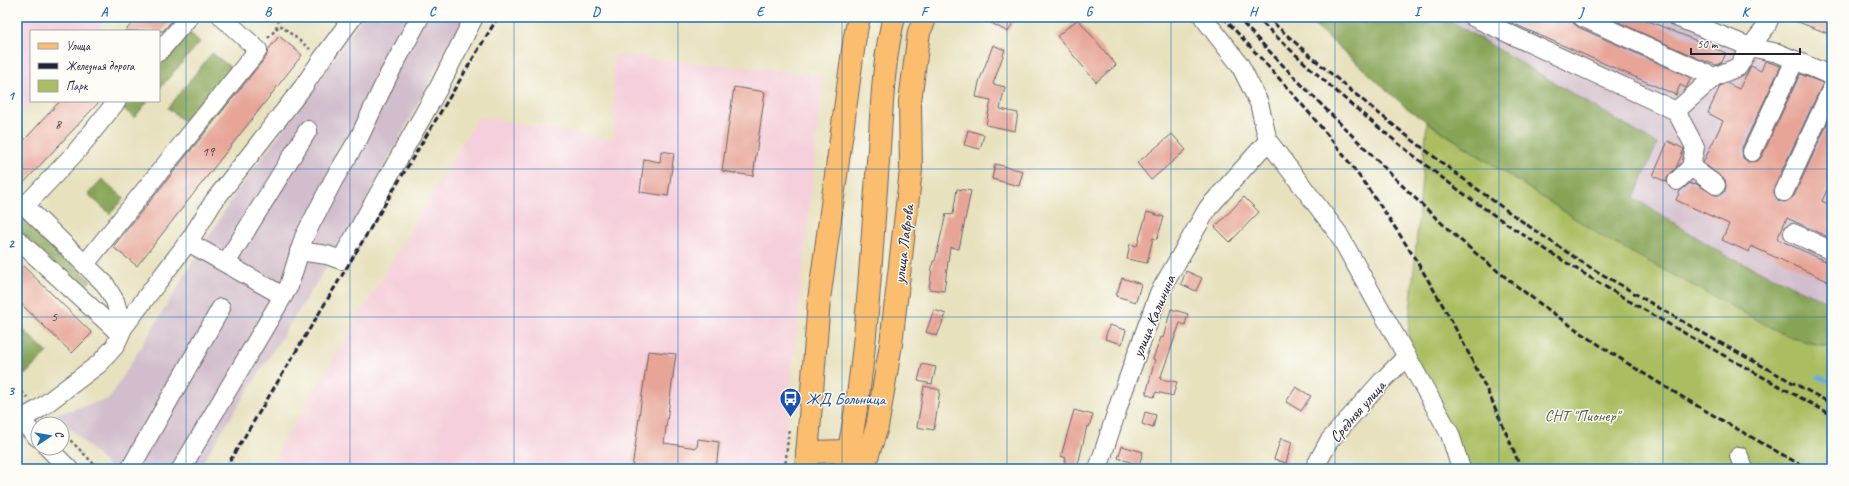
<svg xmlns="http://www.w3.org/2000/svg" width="1849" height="486" viewBox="0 0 1849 486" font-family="Caveat,sans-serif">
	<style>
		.built { fill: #f5cfdb }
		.industrial { fill: #d1bdcc }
		.green { fill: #aabd61; stroke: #66704e }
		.forest { fill: #87a457; stroke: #546349 }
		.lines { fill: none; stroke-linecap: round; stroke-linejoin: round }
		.stream { stroke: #69adde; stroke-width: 4.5 }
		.building { fill: #e7a497 }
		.minor-casing { stroke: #676569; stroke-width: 20 }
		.major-casing { stroke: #676569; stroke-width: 24 }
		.path { stroke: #676569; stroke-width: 2.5; stroke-dasharray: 3 3; stroke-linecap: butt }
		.minor { stroke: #fff; stroke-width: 18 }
		.major { stroke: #fbbd6e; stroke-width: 22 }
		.rail { stroke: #22223b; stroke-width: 3; stroke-dasharray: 6 3; stroke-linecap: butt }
		.grid { fill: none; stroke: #1f6fb2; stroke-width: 1; stroke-opacity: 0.55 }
		.labels { text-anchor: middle; stroke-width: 3; stroke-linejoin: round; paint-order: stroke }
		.number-label { font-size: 14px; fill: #534252 }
		.street-label { font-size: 16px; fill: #22223b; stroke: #fdfcf7 }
		.transit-label { font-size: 16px; fill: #164399; stroke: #fdfcf7; text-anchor: start }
		.park-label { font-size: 16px; fill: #525848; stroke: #fdfcf7 }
		.neatline { fill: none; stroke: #1f6fb2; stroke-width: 1.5 }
		.grid-label { font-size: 13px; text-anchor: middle; font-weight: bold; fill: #1f6fb2 }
	</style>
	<rect width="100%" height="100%" fill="#fdfcf7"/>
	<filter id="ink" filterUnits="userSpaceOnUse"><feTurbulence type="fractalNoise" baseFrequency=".025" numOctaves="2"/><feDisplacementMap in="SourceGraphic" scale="8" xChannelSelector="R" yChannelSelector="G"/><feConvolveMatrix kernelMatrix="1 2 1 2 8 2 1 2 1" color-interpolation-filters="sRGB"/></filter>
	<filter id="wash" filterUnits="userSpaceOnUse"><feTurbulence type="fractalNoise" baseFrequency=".012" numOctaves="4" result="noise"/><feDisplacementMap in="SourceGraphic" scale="16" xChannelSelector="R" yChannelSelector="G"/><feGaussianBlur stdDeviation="0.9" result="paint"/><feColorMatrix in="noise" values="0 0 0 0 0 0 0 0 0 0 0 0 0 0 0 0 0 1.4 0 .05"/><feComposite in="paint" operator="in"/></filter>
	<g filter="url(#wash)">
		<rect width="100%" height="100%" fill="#e7e1be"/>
		<g class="built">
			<path d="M 17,17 L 108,17 L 96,31 L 31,31 L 32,101 L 20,114 L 17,111 Z"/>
			<path d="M 614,55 L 823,75 L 782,469 L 268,469 L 478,117 L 613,140 Z"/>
		</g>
		<g class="industrial">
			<path d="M 362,17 L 464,17 L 353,225 L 198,469 L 111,469 L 56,414 L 109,399 L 235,194 L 314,88 Z"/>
			<path d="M 1444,17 L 1676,17 L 1832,76 L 1832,304 L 1725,255 L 1634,198 L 1657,144 Z"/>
		</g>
		<path class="green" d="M 1427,122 L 1603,237 L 1789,337 L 1832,348 L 1832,469 L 1461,469 L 1406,357 Z"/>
		<g class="forest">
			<path d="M 1305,17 L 1444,17 L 1657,144 L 1634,198 L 1725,255 L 1832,304 L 1832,348 L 1789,337 L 1603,237 L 1408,109 Z"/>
			<path d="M 188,31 L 200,42 L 159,89 L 159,64 Z"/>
			<path d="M 212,53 L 233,69 L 188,125 L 168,108 Z"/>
			<path d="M 127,101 L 148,101 L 134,118 L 122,107 Z"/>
			<path d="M 102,179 L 124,198 L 110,214 L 88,194 Z"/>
			<path d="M 17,212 L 91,281 L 82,290 L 17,229 Z"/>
			<path d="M 17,324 L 47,352 L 25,375 L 17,368 Z"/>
		</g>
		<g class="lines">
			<g class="stream">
				<path d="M 1818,377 L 1829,381 L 1832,378"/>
				<path d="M 1770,465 L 1772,469"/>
			</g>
		</g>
		<g id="blocks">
			<g class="building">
				<path d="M 138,17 L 175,17 L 163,31 L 125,31 Z"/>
				<path d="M 980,17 L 1005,17 L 1014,21 L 1008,32 Z"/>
				<path d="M 1498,17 L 1572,17 L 1573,23 L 1578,27 L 1691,78 L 1686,88 L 1680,85 L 1676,95 Z"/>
				<path d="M 1607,17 L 1639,17 L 1726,53 L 1722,62 L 1716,65 L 1699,59 Z"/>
				<path d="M 1788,17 L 1832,17 L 1832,35 L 1788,18 Z"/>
				<path d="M 1078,19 L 1116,65 L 1096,82 L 1057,36 Z"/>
				<path d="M 279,36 L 302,55 L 137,266 L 113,247 L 266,57 L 268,50 Z"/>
				<path d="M 993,45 L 1005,50 L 993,84 L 1005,87 L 1000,109 L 1018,113 L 1015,131 L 986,125 L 991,100 L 976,97 L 979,82 Z"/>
				<path d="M 1765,61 L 1781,66 L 1742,148 L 1743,158 L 1748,162 L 1758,161 L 1762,156 L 1800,74 L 1823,83 L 1774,188 L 1774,193 L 1779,201 L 1785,202 L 1794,196 L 1832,113 L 1832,179 L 1822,201 L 1832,206 L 1832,239 L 1787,218 L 1777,239 L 1832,264 L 1832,283 L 1751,246 L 1749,252 L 1722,240 L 1729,224 L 1676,200 L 1680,191 L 1690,183 L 1693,185 L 1695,183 L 1715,195 L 1720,195 L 1725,191 L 1726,186 L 1725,180 L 1703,163 L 1723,121 L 1708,113 L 1720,86 L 1726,83 L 1739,89 L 1751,66 L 1761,71 Z"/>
				<path d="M 734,87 L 765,92 L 753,176 L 722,171 Z"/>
				<path d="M 60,101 L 100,101 L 17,190 L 17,148 Z"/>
				<path d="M 968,130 L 984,135 L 980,149 L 964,145 Z"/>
				<path d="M 1172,134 L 1186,150 L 1151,180 L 1137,163 Z"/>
				<path d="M 1668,141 L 1684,149 L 1676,168 L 1667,178 L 1667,182 L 1653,176 Z"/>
				<path d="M 661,151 L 674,153 L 668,196 L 640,192 L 644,159 L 660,162 Z"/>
				<path d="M 995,164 L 1023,171 L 1019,186 L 992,179 Z"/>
				<path d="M 957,189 L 971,191 L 959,249 L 950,247 L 944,291 L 929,289 L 933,261 L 935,261 L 946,214 L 951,215 L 953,214 Z"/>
				<path d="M 1244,197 L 1259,212 L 1230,242 L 1215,227 Z"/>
				<path d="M 1147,212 L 1164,217 L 1157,239 L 1153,238 L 1147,263 L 1127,259 L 1130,244 L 1137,246 Z"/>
				<path d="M 17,260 L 92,333 L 72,353 L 17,300 Z"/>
				<path d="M 1186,271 L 1202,278 L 1196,291 L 1181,284 Z"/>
				<path d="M 1122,278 L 1141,284 L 1136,302 L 1116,296 Z"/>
				<path d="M 1171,309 L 1188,314 L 1185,325 L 1180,323 L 1160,379 L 1177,382 L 1173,396 L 1156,392 L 1154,397 L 1146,394 L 1155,360 L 1153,359 L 1161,337 L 1163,338 Z"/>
				<path d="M 934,310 L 946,314 L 937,336 L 926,332 Z"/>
				<path d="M 1109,325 L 1126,330 L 1122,344 L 1105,339 Z"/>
				<path d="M 648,351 L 676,354 L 664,443 L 697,448 L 698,439 L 719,442 L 716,469 L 632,469 Z"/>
				<path d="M 922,364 L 936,367 L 932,384 L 918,381 Z"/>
				<path d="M 924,386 L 940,390 L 934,430 L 917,427 Z"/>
				<path d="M 1296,387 L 1311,396 L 1301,411 L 1286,402 Z"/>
				<path d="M 1074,410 L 1093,415 L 1089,427 L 1087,426 L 1077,469 L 1062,469 L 1066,458 L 1061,456 Z"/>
				<path d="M 1145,412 L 1156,415 L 1153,428 L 1142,424 Z"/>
				<path d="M 1281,438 L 1292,442 L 1286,463 L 1274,459 Z"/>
				<path d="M 1122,446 L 1143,452 L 1139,465 L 1118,458 Z"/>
			</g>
		</g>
	</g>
	<g filter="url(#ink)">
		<use href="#blocks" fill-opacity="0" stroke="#676569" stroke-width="1"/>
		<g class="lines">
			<defs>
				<g id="minor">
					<path d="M 1203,17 L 1240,65 L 1259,103 L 1268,141 L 1338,233 L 1450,434 L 1461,469"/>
					<path d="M 1473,17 L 1676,111 L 1714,77"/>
					<path d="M 1582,17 L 1714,77 L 1738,67 L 1750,47 L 1766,27 L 1770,17"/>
					<path d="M 1676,17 L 1750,47 L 1778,53 L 1832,76"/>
					<path d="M 159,52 L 189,17"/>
					<path d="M 1676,111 L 1695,147 L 1691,167 L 1677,181"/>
					<path d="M 1752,152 L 1795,60"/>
					<path d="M 1691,167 L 1716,185"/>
					<path d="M 1784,192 L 1832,88"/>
					<path d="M 1793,233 L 1832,251"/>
					<path d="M 17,239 L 120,334"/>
					<path d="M 188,242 L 283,296"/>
					<path d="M 299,251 L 327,255 L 341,260 L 438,89 L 474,17"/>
					<path d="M 226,263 L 308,130"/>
					<path d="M 85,264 L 258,50 L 222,17"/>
					<path d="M 123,328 L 191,238 L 214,201 L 303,87 L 322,59 L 353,17"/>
					<path d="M 17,417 L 38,438"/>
					<path d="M 20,420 L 39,409 L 100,363 L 115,346 L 123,328 L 115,301 L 105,284 L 25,206 L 76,152 L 117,101"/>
					<path d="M 48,448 L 69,469"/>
					<path d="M 1739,456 L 1744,469"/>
					<path d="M 130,469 L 221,308"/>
					<path d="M 181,469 L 289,286 L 304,237 L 334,179 L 359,138 L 388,76 L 420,17"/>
					<path d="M 1098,469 L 1122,395 L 1159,293 L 1208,208 L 1268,141"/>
					<path d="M 1314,469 L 1329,441 L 1382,381 L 1406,357"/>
				</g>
				<g id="major">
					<path d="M 807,452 L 849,451"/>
					<path d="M 806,469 L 819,300 L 855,36 L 859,17"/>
					<path d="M 845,469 C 867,368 870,264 878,162 C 882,114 882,64 894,17"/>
					<path d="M 863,469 L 877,427 L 891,344 L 911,170 L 910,101 L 919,32 L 926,17"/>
				</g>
			</defs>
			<use href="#minor" class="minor-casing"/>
			<use href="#major" class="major-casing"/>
			<g class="path">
				<path d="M 276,28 L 279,17"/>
				<path d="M 268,38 L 280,25 L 310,49"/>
				<path d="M 17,388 L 28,398"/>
				<path d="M 62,432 L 99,469"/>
				<path d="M 785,469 L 789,428"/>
			</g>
			<use href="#minor" class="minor"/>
			<use href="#major" class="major"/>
			<g class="rail">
				<path d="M 1223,17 C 1266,64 1310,111 1348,161 C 1419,255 1478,360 1521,469"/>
				<path d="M 1237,17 C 1281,64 1325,109 1371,154 C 1413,197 1456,239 1504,276 C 1598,351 1703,410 1808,469"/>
				<path d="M 1256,17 C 1324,83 1397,146 1474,201 C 1588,282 1710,348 1832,415"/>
				<path d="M 1267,17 C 1364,106 1468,186 1577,259 C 1595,271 1615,281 1634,293 C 1699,332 1766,368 1832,404"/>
				<path d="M 225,469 L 498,17"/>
			</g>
		</g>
	</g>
	<path class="grid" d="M 186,17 L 186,469M 350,17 L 350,469M 514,17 L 514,469M 678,17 L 678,469M 842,17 L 842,469M 1007,17 L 1007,469M 1171,17 L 1171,469M 1335,17 L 1335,469M 1499,17 L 1499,469M 1663,17 L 1663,469M 17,169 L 1832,169M 17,317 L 1832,317"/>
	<defs>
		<symbol id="bus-pin" viewBox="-11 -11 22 30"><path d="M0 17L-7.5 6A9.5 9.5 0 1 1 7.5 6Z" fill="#1a4fb4" stroke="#fdfcf7"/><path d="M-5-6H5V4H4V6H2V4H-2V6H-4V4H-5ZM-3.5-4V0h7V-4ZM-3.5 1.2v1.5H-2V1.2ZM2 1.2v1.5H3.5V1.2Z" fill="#fff"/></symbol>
	</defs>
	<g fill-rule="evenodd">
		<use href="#bus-pin" x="778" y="386" width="25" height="34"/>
	</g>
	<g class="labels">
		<g class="number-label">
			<text x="58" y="129">8</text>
			<text x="208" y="156">19</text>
			<text x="54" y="321">5</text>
		</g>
		<g class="street-label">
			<text transform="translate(903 244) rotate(-83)" y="6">улица Лаврова</text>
			<text transform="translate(1153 316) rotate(-67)" y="6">улица Калинина</text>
			<text transform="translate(1357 411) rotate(-49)" y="6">Средняя улица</text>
		</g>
		<g class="transit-label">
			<text x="806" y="404">ЖД Больница</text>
		</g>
		<g class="park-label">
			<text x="1582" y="421">СНТ "Пионер"</text>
		</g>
	</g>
	<rect width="1849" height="486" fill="none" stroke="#fdfcf7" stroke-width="44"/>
	<rect x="30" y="30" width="130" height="72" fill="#fdfcf7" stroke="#a5a5ac"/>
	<rect x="38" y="43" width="20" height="6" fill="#fbbd6e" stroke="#a5a5ac"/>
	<text x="66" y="50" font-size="12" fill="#22223b">Улица</text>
	<rect x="38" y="63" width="20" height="6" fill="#22223b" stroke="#a5a5ac"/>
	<text x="66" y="70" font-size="12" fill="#22223b">Железная дорога</text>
	<rect x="38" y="80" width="20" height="12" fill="#aabd61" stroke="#a5a5ac"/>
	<text x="66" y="90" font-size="12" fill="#22223b">Парк</text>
	<g transform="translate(50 436) rotate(78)"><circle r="19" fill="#fdfcf7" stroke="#a5a5ac"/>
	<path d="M0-3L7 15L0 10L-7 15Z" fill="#1f6fb2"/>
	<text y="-6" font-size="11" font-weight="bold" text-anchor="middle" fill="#22223b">С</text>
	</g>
	<path d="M1691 48v6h109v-6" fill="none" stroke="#22223b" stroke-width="2"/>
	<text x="1697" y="48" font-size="12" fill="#22223b" stroke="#fdfcf7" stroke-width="3" paint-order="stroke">50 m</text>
	<rect x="22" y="22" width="1805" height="442" class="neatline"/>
	<g class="grid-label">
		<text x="104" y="16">A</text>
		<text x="268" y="16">B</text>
		<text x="432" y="16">C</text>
		<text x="596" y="16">D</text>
		<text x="760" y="16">E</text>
		<text x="924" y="16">F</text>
		<text x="1089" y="16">G</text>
		<text x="1253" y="16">H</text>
		<text x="1417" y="16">I</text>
		<text x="1581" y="16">J</text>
		<text x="1745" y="16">K</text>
		<text x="11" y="100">1</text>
		<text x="11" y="248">2</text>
		<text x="11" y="395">3</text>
	</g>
</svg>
